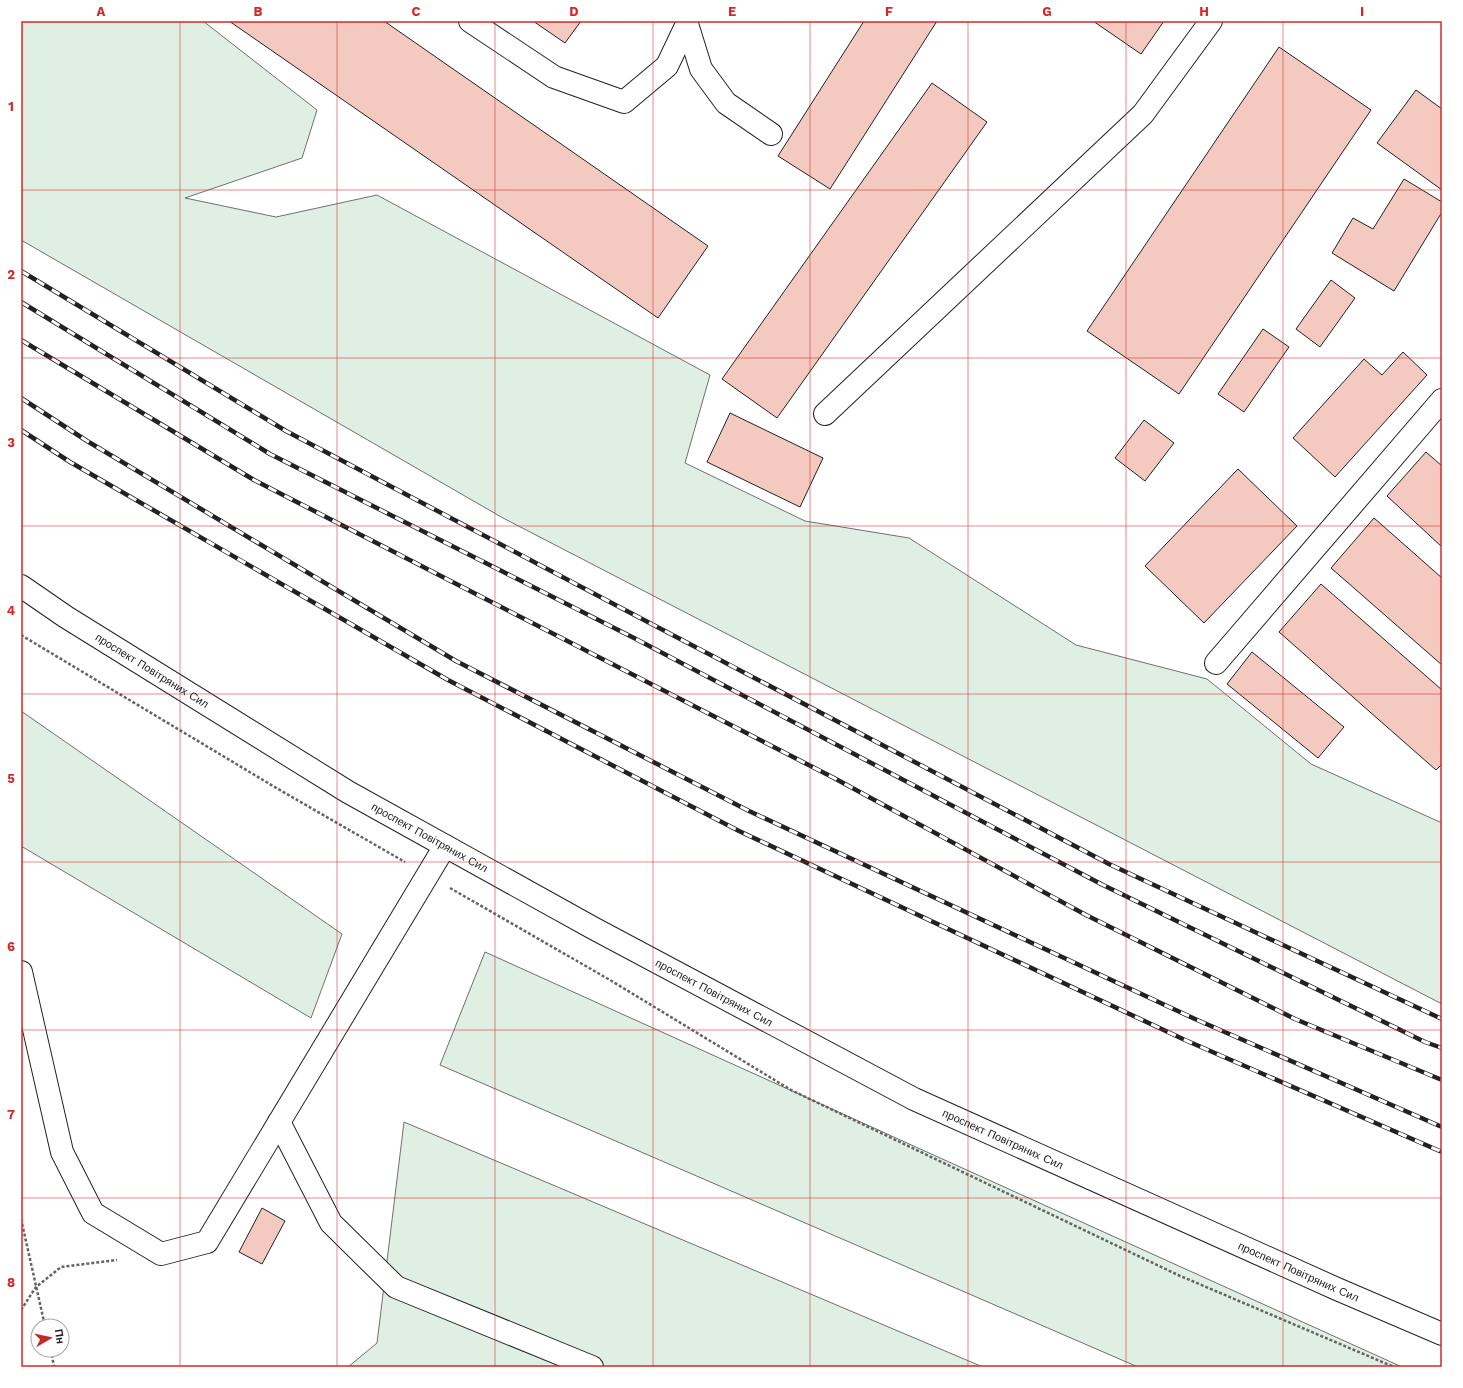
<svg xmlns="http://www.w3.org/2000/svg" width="1463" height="1388" viewBox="0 0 1463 1388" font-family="'Work Sans',sans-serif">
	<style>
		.green { fill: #e0efe3; stroke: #6f6f6f }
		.building { fill: #f3c9c0; stroke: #222 }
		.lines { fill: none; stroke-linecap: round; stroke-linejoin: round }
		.minor-casing { stroke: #222; stroke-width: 24 }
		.major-casing { stroke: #222; stroke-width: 24 }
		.path { stroke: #646464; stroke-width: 2.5; stroke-dasharray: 3 2; stroke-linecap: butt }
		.minor { stroke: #fff; stroke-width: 22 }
		.major { stroke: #fff; stroke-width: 22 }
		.rail-casing { stroke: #222; stroke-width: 4.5 }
		.rail { stroke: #fff; stroke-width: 3; stroke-dasharray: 9; stroke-linecap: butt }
		.grid { fill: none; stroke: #d62828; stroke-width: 1; stroke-opacity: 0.55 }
		.labels { text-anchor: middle; stroke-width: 3; stroke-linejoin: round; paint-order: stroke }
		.street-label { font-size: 11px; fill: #222; stroke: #fff }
		.neatline { fill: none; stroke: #d62828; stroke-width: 1.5 }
		.grid-label { font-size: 13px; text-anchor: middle; font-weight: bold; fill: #d62828 }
	</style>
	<rect width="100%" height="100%" fill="#fff"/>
	<g class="green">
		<path d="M 21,21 L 203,21 L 317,110 L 302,158 L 185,198 L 276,217 L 377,195 L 710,375 L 685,463 L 805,521 L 909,538 L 1076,645 L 1207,679 L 1311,764 L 1442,823 L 1442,1004 L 503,518 L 21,240 Z"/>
		<path d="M 21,711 L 342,934 L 311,1018 L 21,846 Z"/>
		<path d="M 485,952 L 1402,1367 L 1138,1367 L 440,1065 Z"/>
		<path d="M 404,1122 L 983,1367 L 348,1367 L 377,1343 Z"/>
	</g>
	<g class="building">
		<path d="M 229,21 L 384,21 L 708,246 L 658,318 Z"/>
		<path d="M 533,21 L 581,21 L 565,43 Z"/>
		<path d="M 864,21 L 937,21 L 830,189 L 778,156 Z"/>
		<path d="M 1093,21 L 1164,21 L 1141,54 Z"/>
		<path d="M 1279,47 L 1371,110 L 1179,394 L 1087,331 Z"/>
		<path d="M 932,83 L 987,122 L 777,418 L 722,379 Z"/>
		<path d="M 1416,90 L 1442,109 L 1442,190 L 1377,143 Z"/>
		<path d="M 1404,179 L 1442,202 L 1442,212 L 1394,291 L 1332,253 L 1353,218 L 1373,229 Z"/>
		<path d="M 1331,280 L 1355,298 L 1320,347 L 1296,329 Z"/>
		<path d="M 1263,329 L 1289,347 L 1244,412 L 1218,394 Z"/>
		<path d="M 1403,352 L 1427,375 L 1335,477 L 1293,438 L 1364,359 L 1382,375 Z"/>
		<path d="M 730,413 L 823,458 L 800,507 L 707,462 Z"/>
		<path d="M 1144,420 L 1174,443 L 1145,481 L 1115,458 Z"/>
		<path d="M 1426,452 L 1442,466 L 1442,547 L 1387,496 Z"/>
		<path d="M 1238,469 L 1297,526 L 1204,623 L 1145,566 Z"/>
		<path d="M 1374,518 L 1442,578 L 1442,665 L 1331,568 Z"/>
		<path d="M 1321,584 L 1442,690 L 1442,764 L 1436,770 L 1279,632 Z"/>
		<path d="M 1252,652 L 1344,727 L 1318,758 L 1227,684 Z"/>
		<path d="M 262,1208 L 285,1221 L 262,1264 L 239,1252 Z"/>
	</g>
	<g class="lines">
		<defs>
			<g id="minor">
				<path d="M 470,21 L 554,77 L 624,102 L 667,66 L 687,24 L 687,21"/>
				<path d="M 687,24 L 701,69 L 726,103 L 771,134"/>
				<path d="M 825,414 L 1143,114 L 1211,21"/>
				<path d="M 1216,663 L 1442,400"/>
				<path d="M 21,972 L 62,1152 L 93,1213 L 161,1254 L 207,1242 L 445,846"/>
				<path d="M 279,1122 L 331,1223 L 396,1287 L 592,1367"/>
			</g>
			<g id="major">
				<path id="s1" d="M 21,586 L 66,617 L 348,792 L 593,928 L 914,1099 L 1337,1289 L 1442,1334"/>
			</g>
		</defs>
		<use href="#minor" class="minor-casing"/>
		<use href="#major" class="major-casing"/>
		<g class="path">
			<path d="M 21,635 L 278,789 L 405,862"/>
			<path d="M 450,888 L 610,980 L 791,1090 L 1178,1275 L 1394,1367"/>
			<path d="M 21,1219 L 45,1326"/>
			<path d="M 21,1310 L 36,1287 L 61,1267 L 117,1260"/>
			<path d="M 51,1350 L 54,1367"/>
		</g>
		<use href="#minor" class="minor"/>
		<use href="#major" class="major"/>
		<defs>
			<g id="rail">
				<path d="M 21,271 L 286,431 L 644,620 L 1111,865 L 1442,1019"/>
				<path d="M 21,302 L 270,454 L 634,638 L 1101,884 L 1425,1042 L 1442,1048"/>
				<path d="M 21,340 L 254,480 L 834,778 L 1086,915 L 1295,1019 L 1442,1080"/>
				<path d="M 21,398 L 87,441 L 456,661 L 749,811 L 1195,1019 L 1442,1127"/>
				<path d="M 21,430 L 70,462 L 448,680 L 739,831 L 1185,1040 L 1442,1152"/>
			</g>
		</defs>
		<use href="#rail" class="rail-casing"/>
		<use href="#rail" class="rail"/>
	</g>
	<path class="grid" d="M 180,21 L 180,1367M 337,21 L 337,1367M 495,21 L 495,1367M 653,21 L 653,1367M 810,21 L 810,1367M 968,21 L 968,1367M 1126,21 L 1126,1367M 1283,21 L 1283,1367M 21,190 L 1442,190M 21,358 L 1442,358M 21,526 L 1442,526M 21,694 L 1442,694M 21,862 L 1442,862M 21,1030 L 1442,1030M 21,1198 L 1442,1198"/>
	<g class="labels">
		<g class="street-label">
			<text dy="4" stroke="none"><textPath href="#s1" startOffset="156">проспект Повітряних Сил</textPath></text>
			<text dy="4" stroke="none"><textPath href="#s1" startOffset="480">проспект Повітряних Сил</textPath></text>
			<text dy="4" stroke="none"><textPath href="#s1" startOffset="804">проспект Повітряних Сил</textPath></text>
			<text dy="4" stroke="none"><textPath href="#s1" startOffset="1128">проспект Повітряних Сил</textPath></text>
			<text dy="4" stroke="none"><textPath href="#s1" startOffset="1452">проспект Повітряних Сил</textPath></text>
		</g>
	</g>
	<rect width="1463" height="1388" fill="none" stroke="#ffffff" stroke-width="44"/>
	<g transform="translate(50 1338) rotate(81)"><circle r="19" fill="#ffffff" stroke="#a7a7a7"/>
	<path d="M0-3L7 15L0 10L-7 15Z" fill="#c62828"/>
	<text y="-6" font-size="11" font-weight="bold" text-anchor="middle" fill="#222222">Пн</text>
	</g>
	<rect x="22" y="22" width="1419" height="1344" class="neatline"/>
	<g class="grid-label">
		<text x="101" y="16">A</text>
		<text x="258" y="16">B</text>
		<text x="416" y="16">C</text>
		<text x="574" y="16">D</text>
		<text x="732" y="16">E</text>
		<text x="889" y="16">F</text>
		<text x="1047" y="16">G</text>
		<text x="1204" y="16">H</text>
		<text x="1362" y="16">I</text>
		<text x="11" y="111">1</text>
		<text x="11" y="279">2</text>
		<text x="11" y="447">3</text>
		<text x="11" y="615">4</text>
		<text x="11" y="783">5</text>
		<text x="11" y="951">6</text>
		<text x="11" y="1119">7</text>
		<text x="11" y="1287">8</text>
	</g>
</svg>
